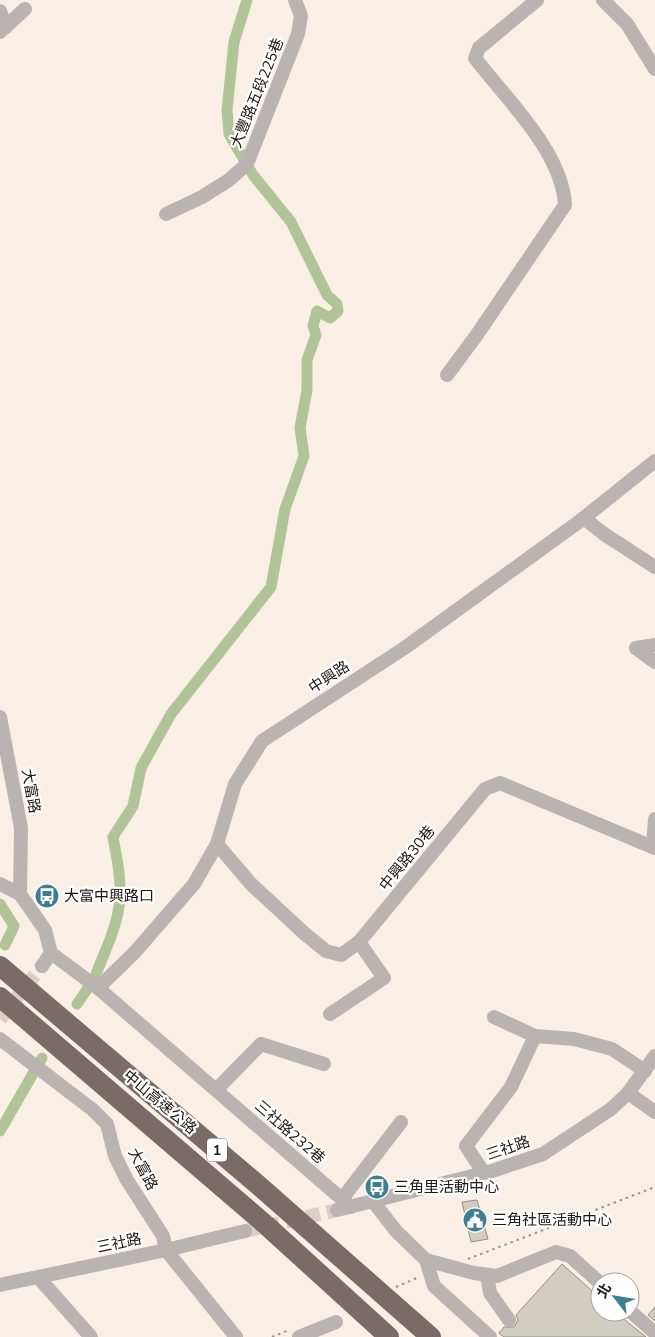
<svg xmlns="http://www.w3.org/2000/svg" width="655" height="1337" viewBox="0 0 655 1337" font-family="'Nunito Sans','Noto Sans TC',sans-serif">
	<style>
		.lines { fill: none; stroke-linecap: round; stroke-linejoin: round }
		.canal { stroke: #b1c497; stroke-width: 11 }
		.building { fill: #d1cec1; stroke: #918f82 }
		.minor-tunnel { stroke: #d9cfc6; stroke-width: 14; stroke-dasharray: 14 7; stroke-linecap: butt }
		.path { stroke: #9a928b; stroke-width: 2; stroke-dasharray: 2.5 4; stroke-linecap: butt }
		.minor { stroke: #b9b3b1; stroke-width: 14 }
		.highway { stroke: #796b68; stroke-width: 20 }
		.labels { text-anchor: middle; stroke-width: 4.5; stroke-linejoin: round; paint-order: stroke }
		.shield { fill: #fff; stroke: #5f5d5a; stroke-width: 1 }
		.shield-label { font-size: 14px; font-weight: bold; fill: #1b1713 }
		.street-label { font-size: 15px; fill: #1b1713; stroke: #fff }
		.poi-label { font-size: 15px; fill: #1b1713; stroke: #fff; text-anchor: start }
	</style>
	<rect width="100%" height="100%" fill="#faefe5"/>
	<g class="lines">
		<g class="canal">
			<path d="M 0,904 L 14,926 L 5,945"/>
			<path d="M 96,974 C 105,951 118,925 120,899 C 121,878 117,858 113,837 L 133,806 L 141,768 L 171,714 L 271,587 L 285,509 L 304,456 L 300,428 L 307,390 L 307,360 L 316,335 L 313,326 L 317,311 L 330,318 L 338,311 L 337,304 L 327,295 L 291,222 L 253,175 L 229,134 L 227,110 L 234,42 L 247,0"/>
			<path d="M 77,1004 L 88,988"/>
			<path d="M 0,1131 L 42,1058"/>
		</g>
	</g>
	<g class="building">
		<path d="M 477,1200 L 488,1239 L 471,1242 L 462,1202 Z"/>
		<path d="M 562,1264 L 600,1298 L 600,1312 L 615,1312 L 646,1337 L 504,1337 L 499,1333 L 504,1327 L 514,1327 L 518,1320 L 516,1315 Z"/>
		<path d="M 655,1307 L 655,1321 L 648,1315 Z"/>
	</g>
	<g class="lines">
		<g class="minor-tunnel">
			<path d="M 0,1019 L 42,966"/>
			<path d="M 245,1231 L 337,1210"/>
		</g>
		<g class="path">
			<path d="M 468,1259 L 655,1187"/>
			<path d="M 396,1287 L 419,1277"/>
			<path d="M 272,1337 L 289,1330"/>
		</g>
		<g class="minor">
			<path d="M 603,0 L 627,24 L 655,69"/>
			<path d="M 0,11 L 6,27"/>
			<path d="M 0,32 L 25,9"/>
			<path d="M 166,214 L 202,197 L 229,180 L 247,164 L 298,34 L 301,16 L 295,0"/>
			<path d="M 447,375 L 476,336 L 565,205 C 562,151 506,99 475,58 L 479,48 L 537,0"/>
			<path d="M 584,518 L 604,534 L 655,567"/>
			<path d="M 636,648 L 655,662"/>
			<path d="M 636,648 L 655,645"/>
			<path d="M 0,717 L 21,828 L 20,894 L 45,930 L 51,953 L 98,988 L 351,1207"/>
			<path d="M 217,844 L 251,884 L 305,934 L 326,951 L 341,955 L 359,942 L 485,789 L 500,783 L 655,848"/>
			<path d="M 653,846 L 655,819"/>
			<path d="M 0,884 L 20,894"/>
			<path d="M 42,966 L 51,953"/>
			<path d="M 98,988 L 135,952 L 194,884 L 217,844 L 235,784 L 262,741 L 406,647 L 580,521 L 655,461"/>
			<path d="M 330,1014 L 384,978 L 359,942"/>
			<path d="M 535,1036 L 574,1039 L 612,1049 L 645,1071"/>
			<path d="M 0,1039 L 93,1110 L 107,1124 L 115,1156 L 127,1180 L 163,1236 L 166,1250 L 236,1337"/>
			<path d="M 217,1089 L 261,1044 L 324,1064"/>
			<path d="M 628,1093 L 655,1112"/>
			<path d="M 484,1173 L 466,1146 L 511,1087 L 535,1036 L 494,1017"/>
			<path d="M 342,1199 L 401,1122"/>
			<path d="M 372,1200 L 396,1231 L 426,1260 L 474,1273 L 497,1276 L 556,1252 L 570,1256 L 600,1283"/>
			<path d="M 337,1210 L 492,1171 L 543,1154 L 611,1109 L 628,1093 L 655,1056"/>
			<path d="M 426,1260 L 434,1286 L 490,1337"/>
			<path d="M 487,1275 L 490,1293 L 509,1320"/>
			<path d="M 38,1277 L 91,1337"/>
			<path d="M 0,1285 L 166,1250 L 245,1231"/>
			<path d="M 630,1311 L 655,1333"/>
			<path d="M 299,1337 L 336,1322"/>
		</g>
		<g class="highway">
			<path d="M 0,966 L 257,1184 L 431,1337"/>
			<path d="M 0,997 L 266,1225 L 389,1337"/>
		</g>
	</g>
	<defs>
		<symbol id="bus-disc" viewBox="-11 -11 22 22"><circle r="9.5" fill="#3d7f91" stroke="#fff"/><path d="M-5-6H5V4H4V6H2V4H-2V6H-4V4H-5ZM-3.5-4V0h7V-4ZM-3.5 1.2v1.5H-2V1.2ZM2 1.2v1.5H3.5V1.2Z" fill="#fff"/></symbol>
		<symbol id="civic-disc" viewBox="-11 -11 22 22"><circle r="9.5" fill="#3d7f91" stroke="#fff"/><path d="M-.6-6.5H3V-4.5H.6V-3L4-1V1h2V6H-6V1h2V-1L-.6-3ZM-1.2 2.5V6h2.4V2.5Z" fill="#fff"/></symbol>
	</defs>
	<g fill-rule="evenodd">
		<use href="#bus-disc" x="33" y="882" width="28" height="28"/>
		<use href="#bus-disc" x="363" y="1173" width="28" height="28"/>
		<use href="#civic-disc" x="461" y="1206" width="28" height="28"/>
	</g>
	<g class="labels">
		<rect class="shield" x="207" y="1138.5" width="20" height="23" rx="4"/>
		<g class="shield-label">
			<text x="217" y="1155">1</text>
		</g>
		<g class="street-label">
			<text transform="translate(257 93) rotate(-68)" y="5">大豐路五段225巷</text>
			<text transform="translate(329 677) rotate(-33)" y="5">中興路</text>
			<text transform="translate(31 791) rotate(80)" y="5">大富路</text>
			<text transform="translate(407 858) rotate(-51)" y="5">中興路30巷</text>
			<text transform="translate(160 1102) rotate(40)" y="5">中山高速公路</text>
			<text transform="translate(290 1132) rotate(41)" y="5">三社路232巷</text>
			<text transform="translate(508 1148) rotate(-19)" y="5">三社路</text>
			<text transform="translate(143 1169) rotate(62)" y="5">大富路</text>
			<text transform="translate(119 1243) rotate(-12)" y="5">三社路</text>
		</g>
		<g class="poi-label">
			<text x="64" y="901">大富中興路口</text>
			<text x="394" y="1192">三角里活動中心</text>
			<text x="492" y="1225">三角社區活動中心</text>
		</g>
	</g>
	<g transform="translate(615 1297) rotate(301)"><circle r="24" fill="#ffffff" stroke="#a4a2a1"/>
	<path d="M0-4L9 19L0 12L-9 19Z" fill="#3d7f91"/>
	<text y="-8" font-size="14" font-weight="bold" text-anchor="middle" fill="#1b1713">北</text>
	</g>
</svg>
